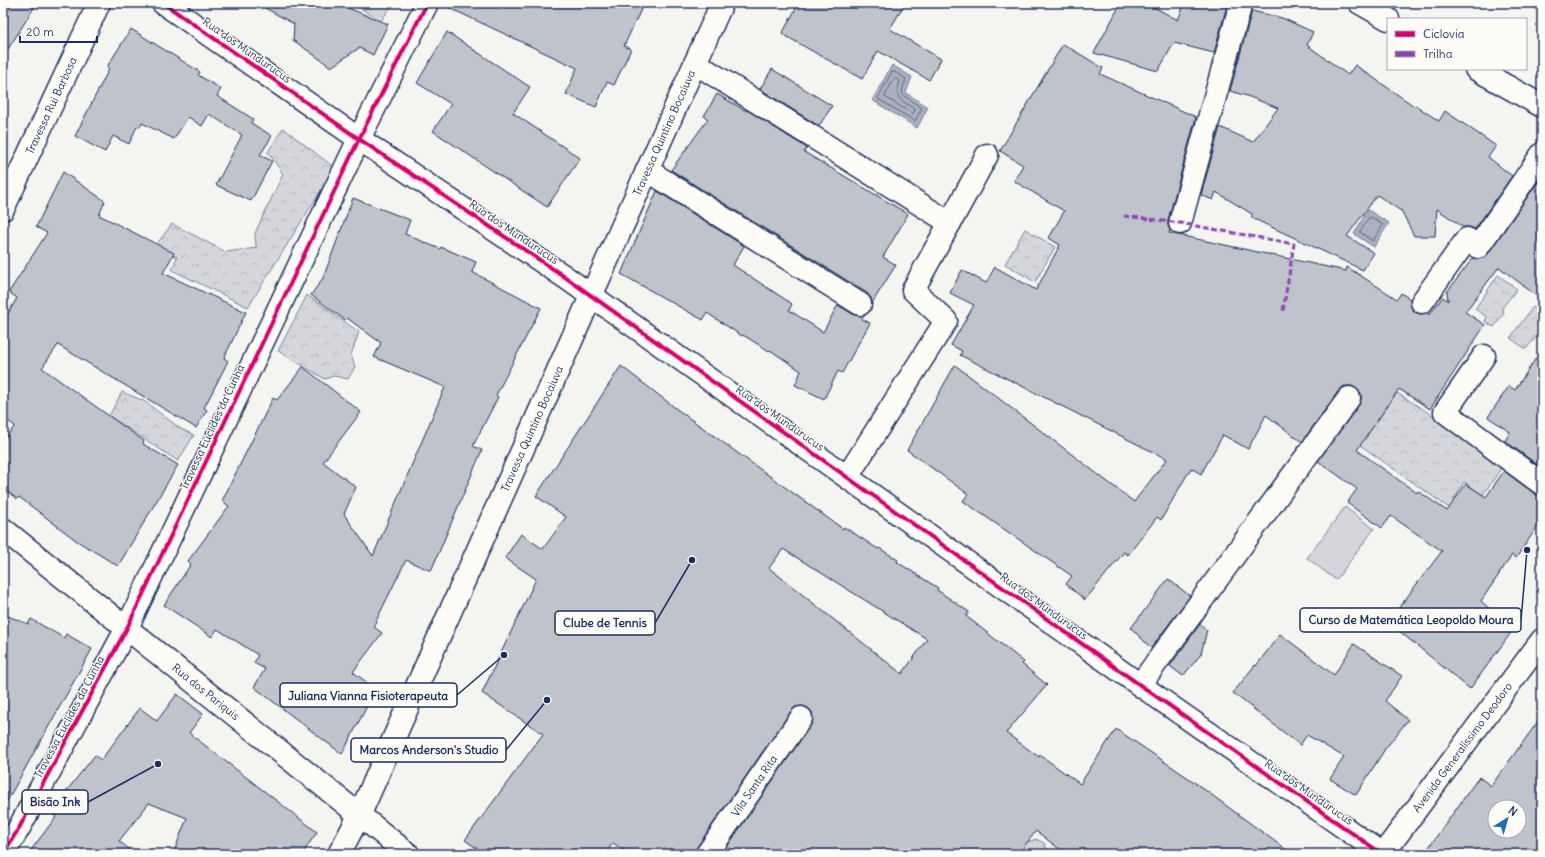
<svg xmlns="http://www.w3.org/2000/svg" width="1545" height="857" viewBox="0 0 1545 857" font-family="Delius,sans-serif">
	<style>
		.forest { fill: url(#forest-crowns); stroke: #78829c }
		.garden { fill: #d4d6db; stroke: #78829c }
		.water { fill: #aab0bf; stroke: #717c98 }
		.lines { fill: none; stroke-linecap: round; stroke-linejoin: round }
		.shore { stroke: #546385; stroke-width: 1 }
		.building { fill: #bfc3cc; stroke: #1b2f5e; fill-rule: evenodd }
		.minor-casing { stroke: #1b2f5e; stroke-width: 25 }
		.major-casing { stroke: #1b2f5e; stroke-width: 25 }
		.minor { stroke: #fdfcf7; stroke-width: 22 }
		.major { stroke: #fdfcf7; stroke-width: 22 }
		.quiet { stroke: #8e44ad; stroke-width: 3; stroke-dasharray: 6 3; stroke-linecap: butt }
		.cycleway-casing { stroke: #fdfcf7; stroke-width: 6 }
		.cycleway { stroke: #d6006c; stroke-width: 4 }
		.labels { text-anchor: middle; stroke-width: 3; stroke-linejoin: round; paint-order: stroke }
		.street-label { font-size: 11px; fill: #1b2f5e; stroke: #fdfcf7 }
		.leader { fill: none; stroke: #1b2f5e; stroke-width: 1.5 }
		.callout-dot { fill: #1b2f5e; stroke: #fdfcf7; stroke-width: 1.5 }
		.callout { fill: #fdfcf7; stroke: #1b2f5e; stroke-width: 1.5 }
		.callout-label { font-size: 12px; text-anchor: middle; font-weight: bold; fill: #1b2f5e }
	</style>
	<defs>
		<pattern id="forest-crowns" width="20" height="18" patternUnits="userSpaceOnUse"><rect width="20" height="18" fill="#d4d6db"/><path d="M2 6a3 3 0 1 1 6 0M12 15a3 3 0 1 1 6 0" fill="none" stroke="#b5b8be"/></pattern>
	</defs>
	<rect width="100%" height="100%" fill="#f4f4f1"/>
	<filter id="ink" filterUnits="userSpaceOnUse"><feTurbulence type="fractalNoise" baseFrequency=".025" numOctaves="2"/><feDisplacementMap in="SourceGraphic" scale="8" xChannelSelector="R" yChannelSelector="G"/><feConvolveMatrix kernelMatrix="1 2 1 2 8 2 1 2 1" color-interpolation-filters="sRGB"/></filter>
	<g filter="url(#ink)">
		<g class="forest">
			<path d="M 283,128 L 335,168 L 248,307 L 172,270 L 177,257 L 155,246 L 172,224 L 226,252 L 256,248 L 255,233 L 283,174 L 268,152 Z"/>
			<path d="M 1025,229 L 1055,247 L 1035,282 L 1005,264 Z"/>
			<path d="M 1498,275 L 1517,289 L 1502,308 L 1504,313 L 1494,327 L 1485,322 L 1487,317 L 1475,309 Z"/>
			<path d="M 307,295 L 359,332 L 351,355 L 355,367 L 348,379 L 334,376 L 325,379 L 278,351 Z"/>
			<path d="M 1533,307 L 1542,314 L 1542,330 L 1526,349 L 1510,338 Z"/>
			<path d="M 122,392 L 144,401 L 181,429 L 194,435 L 178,461 L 109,416 Z"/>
			<path d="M 1397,393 L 1506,461 L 1483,495 L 1464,482 L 1454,500 L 1470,512 L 1466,520 L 1360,445 Z"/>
			<path d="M 1036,839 L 1044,843 L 1049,854 L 1012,854 L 1027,842 Z"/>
		</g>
		<g class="garden">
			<path d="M 352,3 L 393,3 L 381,21 Z"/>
			<path d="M 1345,507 L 1374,529 L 1336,580 L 1307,558 Z"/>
		</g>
		<g class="water">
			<path d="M 892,65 L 912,77 L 906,93 L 928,107 L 917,128 L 872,100 Z"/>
			<path d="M 1368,210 L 1389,223 L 1374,247 L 1354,234 Z"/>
		</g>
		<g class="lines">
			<g class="shore">
				<path d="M 892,72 L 895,72 L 906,79 L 902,91 L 903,95 L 922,108 L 915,121 L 878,99 Z"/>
				<path d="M 894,79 L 896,79 L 900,81 C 894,101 900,99 915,109 L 913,114 L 885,97 Z"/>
				<path d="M 1370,217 L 1383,225 L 1373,241 L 1360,232 Z"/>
			</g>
		</g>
		<g class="building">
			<path d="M 3,3 L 37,3 L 3,57 Z"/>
			<path d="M 256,3 L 340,3 L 348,8 L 388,24 L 373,55 L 359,48 L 331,67 L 293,40 L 294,24 Z"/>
			<path d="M 439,3 L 644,3 L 624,46 L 631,49 L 614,85 L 607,82 L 596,107 L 566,94 L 577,68 Z"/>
			<path d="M 799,3 L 905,3 L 890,29 L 941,59 L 929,80 L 878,51 L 862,79 L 782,34 Z"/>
			<path d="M 1121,3 L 1146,3 L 1178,20 L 1185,3 L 1217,3 L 1227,5 L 1214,53 L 1174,43 L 1158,71 L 1094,53 Z"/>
			<path d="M 1252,11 L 1282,18 L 1313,32 L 1307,45 L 1348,75 L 1355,65 L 1414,106 L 1415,105 L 1439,121 L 1445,111 L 1496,146 L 1488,157 L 1512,176 L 1475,229 L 1469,227 L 1463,227 L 1437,209 L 1435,236 L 1414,236 L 1401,210 L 1401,211 L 1377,195 L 1347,236 L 1374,253 L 1363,270 L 1252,218 L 1252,214 L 1216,192 L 1213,200 L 1201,195 L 1220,127 L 1253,142 L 1278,108 L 1247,96 L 1230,91 Z"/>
			<path d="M 131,29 L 200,72 L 198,75 L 221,89 L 217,96 L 253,119 L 251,123 L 272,136 L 260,155 L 272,161 L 251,201 L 216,185 L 242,135 L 209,114 L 202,126 L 188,117 L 174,139 L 142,123 L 140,127 L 137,126 L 129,144 L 113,136 L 105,152 L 75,136 L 109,69 L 107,67 Z"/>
			<path d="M 447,32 L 530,87 L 513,113 L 580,158 L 547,207 L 433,131 L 451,104 L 417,83 Z"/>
			<path d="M 1063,44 L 1103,68 L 1100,74 L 1196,117 L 1168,220 L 1168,226 L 1170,230 L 1169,233 L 1346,271 L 1347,267 L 1397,299 L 1401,293 L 1410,299 L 1411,307 L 1414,312 L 1420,314 L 1429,312 L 1429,315 L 1443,297 L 1448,301 L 1447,292 L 1473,258 L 1477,259 L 1483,258 L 1488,254 L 1542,176 L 1542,300 L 1499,267 L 1465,312 L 1485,325 L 1430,409 L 1399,389 L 1357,450 L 1417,493 L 1418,491 L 1447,511 L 1466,484 L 1486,497 L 1504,471 L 1535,494 L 1542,496 L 1542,520 L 1516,558 L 1512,555 L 1481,601 L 1513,630 L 1470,689 L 1388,622 L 1442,551 L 1391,516 L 1382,528 L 1347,503 L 1357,489 L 1318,461 L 1359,405 L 1361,400 L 1361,393 L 1356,388 L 1351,386 L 1344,386 L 1339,390 L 1302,442 L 1266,415 L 1248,449 L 1223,435 L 1201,474 L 1191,468 L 1161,520 L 1157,517 L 1128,555 L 1124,552 L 1085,600 L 1066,584 L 1072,576 L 963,501 L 968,494 L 907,450 L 955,365 L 1134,502 L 1167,459 L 960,355 L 962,351 L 951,345 L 974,305 L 950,293 L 962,270 L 986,283 L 995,267 L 1036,290 L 1060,245 L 1049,238 L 1064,211 L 1014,181 L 1023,165 L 1000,151 Z"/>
			<path d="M 772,69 L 832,106 L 819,126 L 760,89 Z"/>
			<path d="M 717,94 L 746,111 L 747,110 L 807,148 L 804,152 L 908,214 L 883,257 L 896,265 L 872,303 L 871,298 L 867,293 L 671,170 L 708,119 L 704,116 Z"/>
			<path d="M 63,172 L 105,201 L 99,215 L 174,253 L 163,273 L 246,312 L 224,358 L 228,361 L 204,408 L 207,410 L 196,428 L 58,345 L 42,368 L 144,441 L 143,444 L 178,465 L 118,566 L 77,541 L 19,497 L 17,499 L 3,488 L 3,441 L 15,426 L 3,417 L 3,322 L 17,298 L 9,292 L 47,233 L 36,227 Z"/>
			<path d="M 657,191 L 744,246 L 733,265 L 792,304 L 789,310 L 823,332 L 838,305 L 854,315 L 859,316 L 865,315 L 862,319 L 870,323 L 842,373 L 838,371 L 824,399 L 795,385 L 801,371 L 770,350 L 769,351 L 743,335 L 742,336 L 707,313 L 703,320 L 621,274 Z"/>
			<path d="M 353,198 L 410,220 L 405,234 L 440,249 L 441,247 L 476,262 L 472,272 L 541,308 L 496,395 L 498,397 L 473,446 L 482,450 L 431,571 L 406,560 L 376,621 L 377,622 L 374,627 L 382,633 L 353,672 L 376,689 L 342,754 L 254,687 L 265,669 L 254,663 L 258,655 L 217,629 L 212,637 L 164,605 L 191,564 L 188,561 L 229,506 L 222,501 L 273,398 L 277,400 L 303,367 L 361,412 L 323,462 L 356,487 L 344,514 L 373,556 L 445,387 L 374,357 L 381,343 L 347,318 L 345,320 L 311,295 L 323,278 Z"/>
			<path d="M 1542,349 L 1542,468 L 1505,441 L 1510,432 L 1488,417 L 1509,386 L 1515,390 Z"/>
			<path d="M 621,366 L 678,410 L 843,529 L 844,527 L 878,549 L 879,548 L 898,560 L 897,562 L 938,588 L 937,590 L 969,612 L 966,616 L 1024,662 L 1022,664 L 1047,685 L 1006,733 L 1039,757 L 1040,755 L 1080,784 L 1116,729 L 1190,779 L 1292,854 L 1066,854 L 1036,831 L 1018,854 L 722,854 L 811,725 L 813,719 L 812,712 L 808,708 L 802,706 L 795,707 L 791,711 L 697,847 L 695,854 L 629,854 L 613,843 L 605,854 L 485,854 L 465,840 L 543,734 L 482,693 L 536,579 L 505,558 L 521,534 L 543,549 L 566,517 L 536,496 ZM 783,549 L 927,639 L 902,674 L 769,568 Z"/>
			<path d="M 1168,579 L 1190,596 L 1151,648 L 1131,628 Z"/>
			<path d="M 3,614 L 28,624 L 31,619 L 64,638 L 66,634 L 92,649 L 3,808 Z"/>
			<path d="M 1200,624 L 1207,630 L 1201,654 L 1183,676 L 1170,666 Z"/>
			<path d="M 1280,634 L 1334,675 L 1354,644 L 1402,676 L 1385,701 L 1408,720 L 1385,749 L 1356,795 L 1330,779 L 1344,757 L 1307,735 L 1300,745 L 1233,693 L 1255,665 L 1256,666 Z"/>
			<path d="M 177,694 L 203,714 L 189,733 L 317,832 L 302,854 L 173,854 L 187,818 L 149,803 L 119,841 L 135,854 L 28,854 L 56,817 L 50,812 L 95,755 L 101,760 L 140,708 L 157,721 Z"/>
			<path d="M 1542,716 L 1542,854 L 1424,854 L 1479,777 L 1491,786 ZM 1495,807 L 1519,807 L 1519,831 L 1495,831 Z"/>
		</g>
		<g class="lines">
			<defs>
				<g id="minor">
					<path d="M 163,3 L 359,139 L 565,277 L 1140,685 L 1382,854"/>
					<path d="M 695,63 L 950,223"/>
					<path d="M 647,170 L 860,304"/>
					<path id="s1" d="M 3,209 L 99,3"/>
					<path d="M 1180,223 L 1241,3"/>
					<path d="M 1422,302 L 1467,239 L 1478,247 L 1542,154"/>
					<path d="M 1484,356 L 1445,412 L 1542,484"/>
					<path d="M 847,477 L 946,321 L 913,290 L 987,155"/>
					<path id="s2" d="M 3,529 L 408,854"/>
					<path d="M 1140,685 L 1349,398"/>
					<path d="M 3,854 L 19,828 L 127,628 L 359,139 L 427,3"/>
					<path id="s3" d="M 339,854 L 359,816 L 722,3"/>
					<path id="s4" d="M 707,854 L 801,718"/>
					<path id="s5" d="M 1383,854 L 1542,640"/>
				</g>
				<g id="major">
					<path d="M 1360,3 L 1388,19"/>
					<path d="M 1476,69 L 1542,106"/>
				</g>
			</defs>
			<use href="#minor" class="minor-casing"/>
			<use href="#major" class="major-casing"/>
			<use href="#minor" class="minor"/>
			<use href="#major" class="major"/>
			<path class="quiet" d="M 1124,216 L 1180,223 L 1294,244 L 1283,311"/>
			<defs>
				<g id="cycleway">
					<path d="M 163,3 L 359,139 L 565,277 L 1140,685 L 1382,854"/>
					<path d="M 3,854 L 19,828 L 127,628 L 359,139 L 427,3"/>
				</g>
			</defs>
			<use href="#cycleway" class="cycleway-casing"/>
			<use href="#cycleway" class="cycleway"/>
		</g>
	</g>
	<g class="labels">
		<g class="street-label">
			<text transform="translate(247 50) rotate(35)" y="4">Rua dos Mundurucus</text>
			<text dy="4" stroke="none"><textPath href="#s1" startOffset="114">Travessa Rui Barbosa</textPath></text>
			<text dy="4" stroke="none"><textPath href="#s3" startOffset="791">Travessa Quintino Bocaiuva</textPath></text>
			<text transform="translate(514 232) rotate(34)" y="4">Rua dos Mundurucus</text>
			<text transform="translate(780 418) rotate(35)" y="4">Rua dos Mundurucus</text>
			<text transform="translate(212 427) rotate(-65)" y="4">Travessa Euclides da Cunha</text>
			<text dy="4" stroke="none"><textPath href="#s3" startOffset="467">Travessa Quintino Bocaiuva</textPath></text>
			<text transform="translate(1044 606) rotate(36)" y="4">Rua dos Mundurucus</text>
			<text dy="4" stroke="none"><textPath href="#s2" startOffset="260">Rua dos Pariquis</textPath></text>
			<text transform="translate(69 717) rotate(-62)" y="4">Travessa Euclides da Cunha</text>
			<text dy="4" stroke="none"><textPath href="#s5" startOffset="133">Avenida Generalíssimo Deodoro</textPath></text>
			<text dy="4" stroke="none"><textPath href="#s4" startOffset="83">Vila Santa Rita</textPath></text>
			<text transform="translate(1309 792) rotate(35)" y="4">Rua dos Mundurucus</text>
		</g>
	</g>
	<path class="leader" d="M1527 550L1521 620M692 560L655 623M504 655L457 695M547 700L506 750M158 764L88 802"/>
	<g class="callout-dot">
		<circle cx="1527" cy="550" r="4"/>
		<circle cx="692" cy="560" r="4"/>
		<circle cx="504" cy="655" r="4"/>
		<circle cx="547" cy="700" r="4"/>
		<circle cx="158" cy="764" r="4"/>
	</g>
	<g class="callout">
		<rect x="1300" y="608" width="221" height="24" rx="4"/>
		<rect x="555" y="611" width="100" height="24" rx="4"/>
		<rect x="280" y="683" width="177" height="24" rx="4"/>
		<rect x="351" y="738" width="155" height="24" rx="4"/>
		<rect x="22" y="790" width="66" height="24" rx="4"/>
	</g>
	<g class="callout-label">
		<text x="1411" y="624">Curso de Matemática Leopoldo Moura</text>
		<text x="605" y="627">Clube de Tennis</text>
		<text x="368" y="700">Juliana Vianna Fisioterapeuta</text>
		<text x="429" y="754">Marcos Anderson's Studio</text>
		<text x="55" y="806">Bisão Ink</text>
	</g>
	<rect width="1545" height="857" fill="none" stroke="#fdfcf7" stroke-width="16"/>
	<rect x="8" y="8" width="1529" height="841" fill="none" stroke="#1b2f5e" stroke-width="1.5" filter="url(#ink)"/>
	<rect x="1387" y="18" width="140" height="52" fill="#fdfcf7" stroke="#a3aaba"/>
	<rect x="1395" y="31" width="20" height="6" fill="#d6006c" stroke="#a3aaba"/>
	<text x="1423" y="38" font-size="12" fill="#1b2f5e">Ciclovia</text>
	<rect x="1395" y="51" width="20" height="6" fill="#8e44ad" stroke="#a3aaba"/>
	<text x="1423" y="58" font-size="12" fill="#1b2f5e">Trilha</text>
	<g transform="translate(1507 819) rotate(37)"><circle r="19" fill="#fdfcf7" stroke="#a3aaba"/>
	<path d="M0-3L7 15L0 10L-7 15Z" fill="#1f6fb2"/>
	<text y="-6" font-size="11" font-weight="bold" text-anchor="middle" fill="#1b2f5e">N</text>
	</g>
	<path d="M20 36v6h77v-6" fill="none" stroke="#1b2f5e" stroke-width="2"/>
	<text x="26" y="36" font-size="12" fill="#1b2f5e" stroke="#fdfcf7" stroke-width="3" paint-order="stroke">20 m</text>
</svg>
